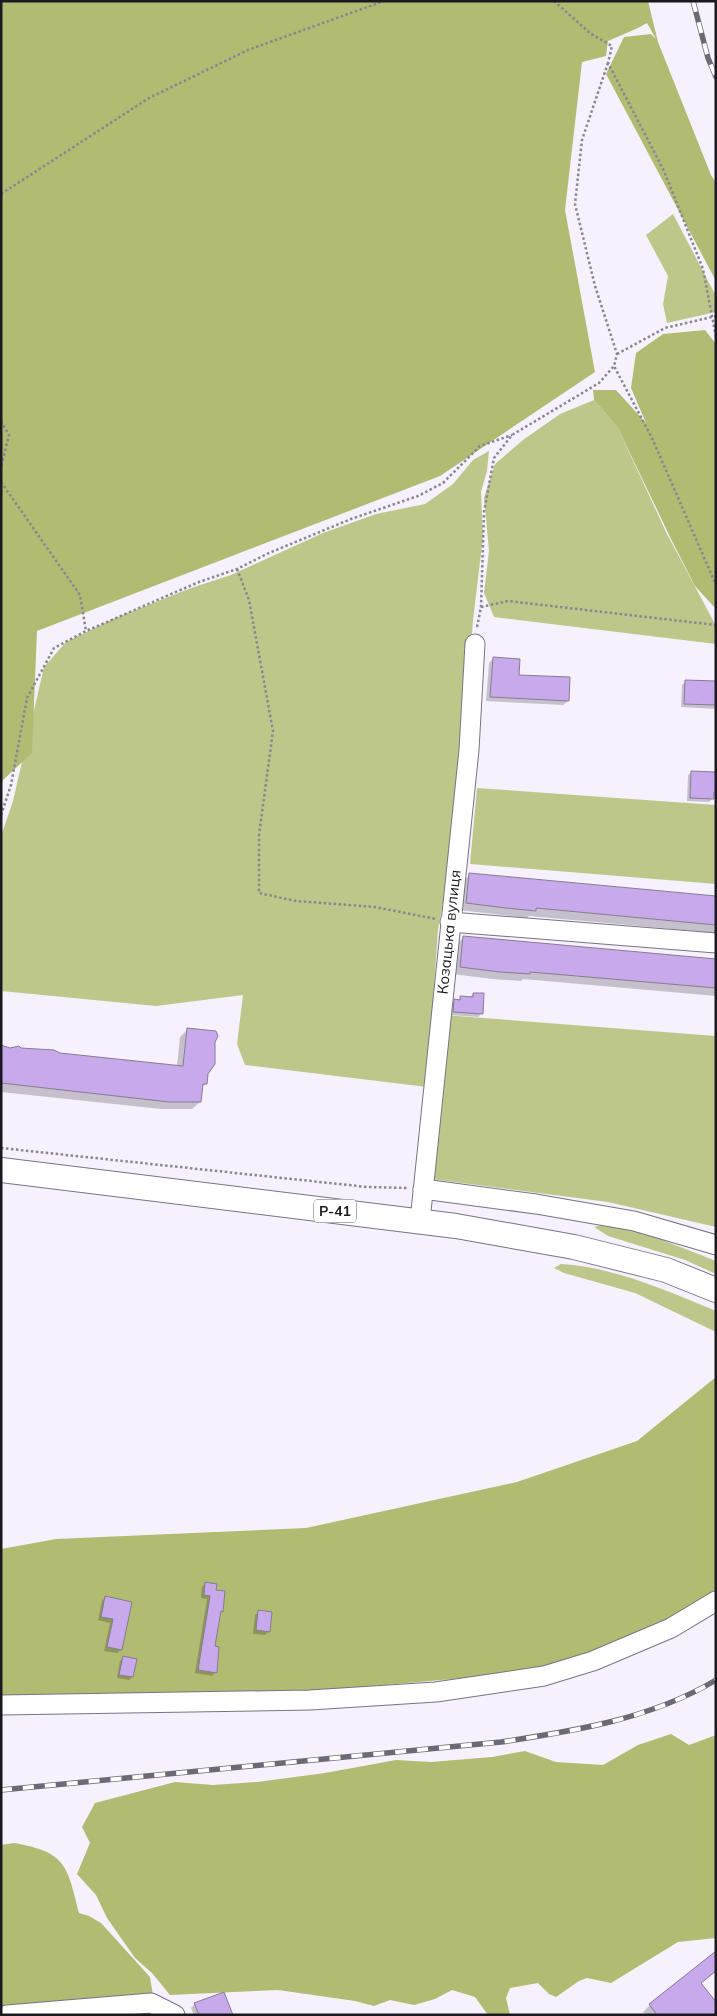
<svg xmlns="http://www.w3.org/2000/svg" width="717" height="2016" viewBox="0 0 717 2016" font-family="Mulish,sans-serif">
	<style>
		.green { fill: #bec78a }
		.forest { fill: #b1bb71 }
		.shadow { fill: #0003 }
		.building { fill: #c8a9ec; stroke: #857d90 }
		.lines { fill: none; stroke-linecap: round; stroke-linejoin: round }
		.minor-casing { stroke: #7a7285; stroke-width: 21 }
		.major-casing { stroke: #7a7285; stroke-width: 26 }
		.path { stroke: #8a8590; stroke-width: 2.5; stroke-dasharray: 2.5 2.5; stroke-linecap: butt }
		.minor { stroke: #fff; stroke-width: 19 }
		.major { stroke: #fff; stroke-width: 24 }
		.rail-casing { stroke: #6e6a74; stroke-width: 5.5 }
		.rail { stroke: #fff; stroke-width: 4; stroke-dasharray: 11; stroke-linecap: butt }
		.labels { text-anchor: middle; stroke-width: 5; stroke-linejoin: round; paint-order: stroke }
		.shield { fill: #fff; stroke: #5f5d63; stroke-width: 1 }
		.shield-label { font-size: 14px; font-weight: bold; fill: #1b1820 }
		.street-label { font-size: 15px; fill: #1b1820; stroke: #fff }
	</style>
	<rect width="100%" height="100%" fill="#f7f1fe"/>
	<g class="green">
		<path d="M 673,214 L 716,296 L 716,312 L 667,323 L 663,304 L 668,276 L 646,235 Z"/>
		<path d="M 594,400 L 618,428 L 666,532 L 716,626 L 716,644 L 494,617 L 484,593 L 489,551 L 484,498 L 495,464 L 523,440 L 560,414 Z"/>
		<path d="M 489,451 L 487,471 L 481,492 L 483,537 L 473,620 L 459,814 L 438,930 L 427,1087 L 245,1065 L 237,1044 L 243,995 L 156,1006 L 1,991 L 1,836 L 13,801 L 44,667 L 66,642 L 113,619 L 191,588 L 231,575 L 323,533 L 376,514 L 425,504 L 453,484 L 473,460 Z"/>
		<path d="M 477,788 L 716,805 L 716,884 L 470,864 Z"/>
		<path d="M 444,1015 L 716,1036 L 716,1227 L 608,1202 L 431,1179 Z"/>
		<path d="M 609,1223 L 660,1239 L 716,1261 L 716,1274 L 685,1260 L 608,1236 L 594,1227 Z"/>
		<path d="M 561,1264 C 614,1267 667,1291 716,1311 L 716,1332 L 635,1293 L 564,1273 L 554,1268 Z"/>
	</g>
	<g class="forest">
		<path d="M 1,1 L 648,1 L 658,42 L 711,175 L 716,183 L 716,281 L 606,74 L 624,37 L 651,34 L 656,39 L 647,23 L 638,28 L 608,41 L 606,56 L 582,62 L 565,210 L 595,372 L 440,476 L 37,631 L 32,753 L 3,780 L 1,784 Z"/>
		<path d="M 705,330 L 716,344 L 716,609 L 695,586 L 672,541 L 618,428 L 594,400 L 593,390 L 616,390 L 646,423 L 631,388 L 636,353 L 663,334 Z"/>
		<path d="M 716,1377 L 716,1593 L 670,1622 L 534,1672 L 247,1697 L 1,1705 L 1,1549 L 56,1539 L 306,1528 L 517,1482 L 637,1441 Z"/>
		<path d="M 671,1734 L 689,1745 L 716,1735 L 716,1938 L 678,1942 L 611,1983 L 587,1978 L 579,1981 L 556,1997 L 549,1994 L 538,1983 L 510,1988 L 506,1998 L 510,2015 L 488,2015 L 475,1997 L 452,1990 L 435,1999 L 414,2005 L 390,2000 L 374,2006 L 355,2001 L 278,1990 L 170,1995 L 152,1973 L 135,1958 L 107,1918 L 96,1895 L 77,1874 L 90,1843 L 82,1827 L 95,1803 L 175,1782 L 213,1785 L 257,1782 L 325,1773 L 396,1760 L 431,1762 L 492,1757 L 525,1751 L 556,1762 L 603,1765 L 638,1745 Z"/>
		<path d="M 14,1843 C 66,1852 67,1865 79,1913 L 89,1916 L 101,1923 L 150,1977 L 153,1996 L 143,2009 L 134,2015 L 1,2015 L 1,1845 Z"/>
	</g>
	<g class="shadow">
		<path d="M 494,658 L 518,677 L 568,701 L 563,705 L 486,701 L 489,663 Z"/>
		<path d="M 686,681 L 716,682 L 716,709 L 681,707 L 682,685 Z"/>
		<path d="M 692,772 L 716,773 L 716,794 L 713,795 L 712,799 L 709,802 L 687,801 L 688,775 Z"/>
		<path d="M 470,875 L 716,897 L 716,933 L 529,916 L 527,918 L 459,910 L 462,882 Z"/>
		<path d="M 463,938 L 716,960 L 716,996 L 523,979 L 521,981 L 492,979 L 453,974 L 456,945 Z"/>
		<path d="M 473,994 L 481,1014 L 478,1017 L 450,1015 L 451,1004 L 455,1001 L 461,998 L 469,998 Z"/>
		<path d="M 188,1029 L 207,1073 L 206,1084 L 202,1087 L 200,1102 L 192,1109 L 161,1109 L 1,1092 L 1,1046 L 10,1049 L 177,1066 L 180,1037 Z"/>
		<path d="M 205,1584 L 215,1591 L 222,1611 L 219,1614 L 214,1647 L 215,1672 L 212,1676 L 195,1673 L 207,1599 L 201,1598 L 202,1587 Z"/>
		<path d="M 106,1597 L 131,1603 L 121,1650 L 117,1653 L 104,1651 L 110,1623 L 98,1620 L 102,1601 Z"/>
		<path d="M 259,1612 L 269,1631 L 265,1635 L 253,1634 L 255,1615 Z"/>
		<path d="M 123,1658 L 132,1677 L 129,1680 L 117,1678 L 120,1661 Z"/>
		<path d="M 715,1953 L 700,1983 L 716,2015 L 646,2015 L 643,2012 L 650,2005 Z"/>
		<path d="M 195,2004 L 230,2015 L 194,2015 L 191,2008 Z"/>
	</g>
	<g class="building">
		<path d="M 493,657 L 520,659 L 519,675 L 570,677 L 569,701 L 490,697 Z"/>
		<path d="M 685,680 L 716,681 L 716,705 L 684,704 Z"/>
		<path d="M 691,771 L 716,772 L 716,792 L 714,792 L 714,799 L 690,798 Z"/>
		<path d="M 469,873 L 716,896 L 716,925 L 536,908 L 536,911 L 506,908 L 466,903 Z"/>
		<path d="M 463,936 L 716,959 L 716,988 L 530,972 L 530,974 L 500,972 L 460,967 Z"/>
		<path d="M 473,993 L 484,993 L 483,1014 L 453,1012 L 454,999 L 460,1000 L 460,996 L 473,997 Z"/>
		<path d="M 187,1028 L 216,1031 L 218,1036 L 215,1042 L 215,1064 L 208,1074 L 207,1084 L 203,1084 L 201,1102 L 169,1102 L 1,1083 L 1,1045 L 10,1048 L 19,1046 L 21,1048 L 54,1050 L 60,1053 L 183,1066 Z"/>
		<path d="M 205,1582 L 217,1584 L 216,1590 L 225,1591 L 223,1612 L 221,1611 L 215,1646 L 219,1647 L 217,1673 L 198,1670 L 210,1596 L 204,1595 Z"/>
		<path d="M 105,1596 L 132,1602 L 122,1650 L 107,1647 L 113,1619 L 101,1617 Z"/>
		<path d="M 258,1610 L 272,1612 L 270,1632 L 256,1630 Z"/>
		<path d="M 123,1656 L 137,1659 L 133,1677 L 119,1675 Z"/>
		<path d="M 716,1951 L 716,1971 L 701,1983 L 716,2002 L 716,2015 L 657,2015 L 649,2004 Z"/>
		<path d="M 224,1992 L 233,2015 L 199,2015 L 194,2003 Z"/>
	</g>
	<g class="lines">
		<defs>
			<g id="minor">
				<path d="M 450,922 L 716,943"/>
				<path d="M 423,1189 L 536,1204 L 634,1221 L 716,1245"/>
				<path d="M 420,1221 L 469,750 L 475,644"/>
				<path d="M 1,1705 L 310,1700 L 436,1692 L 544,1676 L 593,1661 L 671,1628 L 716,1601"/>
				<path d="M 7,2015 L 151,2003 L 175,2015"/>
			</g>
			<path id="major" d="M 1,1170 L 456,1226 L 574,1247 L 666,1270 L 716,1290"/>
		</defs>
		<use href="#minor" class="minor-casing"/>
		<use href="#major" class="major-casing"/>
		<g class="path">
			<path d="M 554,1 L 591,34 L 612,46 L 608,63 L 664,171 L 703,269 L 716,337"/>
			<path d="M 608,63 L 582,140 L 575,204 L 595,286 L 617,354 L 614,366 L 652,438 L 716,585"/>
			<path d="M 1,194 L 149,98 L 248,50 L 384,1"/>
			<path d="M 617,354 L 665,328 L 716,316"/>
			<path d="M 1,421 L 9,435 L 1,467"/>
			<path d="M 1,482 L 80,595 L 86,631"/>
			<path d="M 237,569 L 249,600 L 273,731 L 259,835 L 259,893 L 296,901 L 375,907 L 436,919"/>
			<path d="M 481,607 L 508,601 L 716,625"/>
			<path d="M 477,627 L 481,607 L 484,512 L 494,458 L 512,435 L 599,383 L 614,366"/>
			<path d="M 1,815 L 11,785 L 27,698 L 54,648 L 86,631 L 199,582 L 237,569 L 269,553 L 351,519 L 418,496 L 443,483 L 480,446 L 512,435"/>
			<path d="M 1,1148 L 367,1187 L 408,1188"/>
		</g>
		<use href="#minor" class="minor"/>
		<use href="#major" class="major"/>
		<defs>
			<g id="rail">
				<path d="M 693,1 L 708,58 L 716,77"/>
				<path d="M 1,1790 L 501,1742 C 574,1731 651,1719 716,1680"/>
			</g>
		</defs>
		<use href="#rail" class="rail-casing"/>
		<use href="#rail" class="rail"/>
	</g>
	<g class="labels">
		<rect class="shield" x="314" y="1199.5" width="42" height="23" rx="4"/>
		<g class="shield-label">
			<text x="335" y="1216">Р-41</text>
		</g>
		<g class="street-label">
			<text transform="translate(449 932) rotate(-84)" y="5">Козацька вулиця</text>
		</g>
	</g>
	<rect width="717" height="2016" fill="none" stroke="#1b1820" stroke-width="5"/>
</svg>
